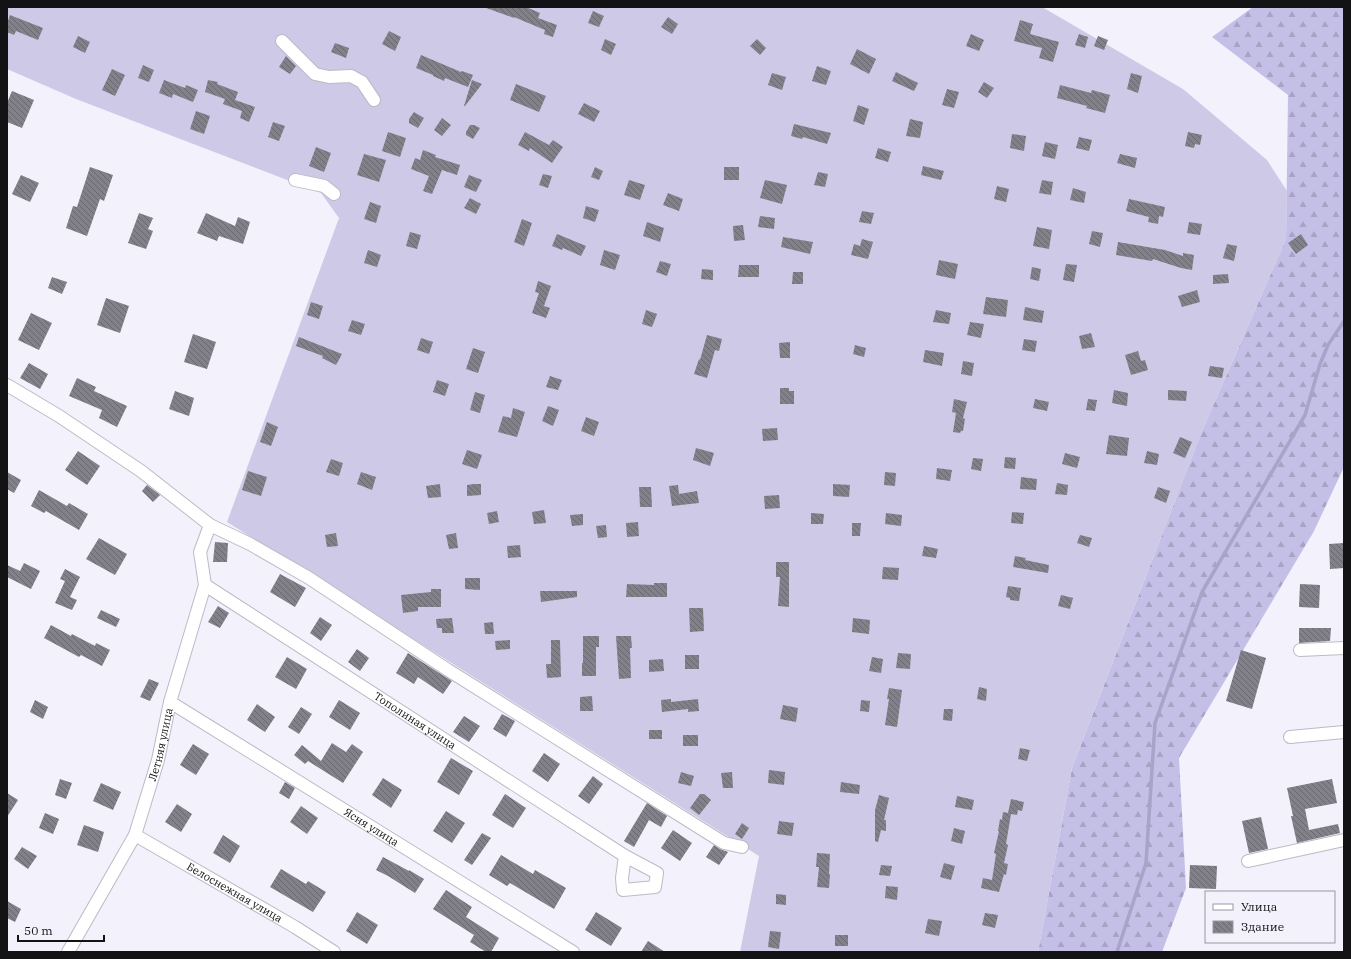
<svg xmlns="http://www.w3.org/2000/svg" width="1351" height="959" viewBox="0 0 1351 959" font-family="'IBM Plex Serif',serif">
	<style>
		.forest { fill: url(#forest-firs) }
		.garden { fill: #cdc9e7 }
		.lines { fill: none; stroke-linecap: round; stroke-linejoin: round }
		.stream { stroke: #a8a3c9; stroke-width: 3.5 }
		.building { fill: url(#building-back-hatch) }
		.minor-casing { stroke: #bcbac5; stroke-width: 14 }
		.minor { stroke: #fff; stroke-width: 12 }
		.labels { text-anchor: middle; stroke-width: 4; stroke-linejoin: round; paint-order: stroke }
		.street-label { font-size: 11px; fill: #131316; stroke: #f2f1fc }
	</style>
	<defs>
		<pattern id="forest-firs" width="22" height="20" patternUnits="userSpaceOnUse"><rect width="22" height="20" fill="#c4bfe7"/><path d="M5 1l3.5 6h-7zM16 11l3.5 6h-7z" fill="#a8a3c5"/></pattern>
		<pattern id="building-back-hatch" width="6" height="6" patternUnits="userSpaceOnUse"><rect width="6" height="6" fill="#82818a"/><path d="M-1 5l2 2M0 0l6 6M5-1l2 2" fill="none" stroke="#696870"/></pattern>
	</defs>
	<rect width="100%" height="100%" fill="#f2f1fc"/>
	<path class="forest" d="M 1253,7 L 1344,7 L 1344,467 L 1314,531 L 1179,758 L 1186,888 L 1162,952 L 1038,952 L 1072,768 L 1202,431 L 1286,239 L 1288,95 L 1212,37 Z"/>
	<path class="garden" d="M 7,7 L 1042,7 L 1183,89 L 1267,160 L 1287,191 L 1286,239 L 1202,431 L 1072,768 L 1038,952 L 740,952 L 759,856 L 227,522 L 339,218 L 321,193 L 76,99 L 7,69 Z"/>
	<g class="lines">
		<path class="stream" d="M 1117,952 L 1146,863 L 1155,723 L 1202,592 L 1305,415 L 1320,364 L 1328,345 L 1344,321"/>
	</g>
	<g class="building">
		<path d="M 486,7 L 526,7 L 540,13 L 538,18 L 557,25 L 553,37 L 544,34 L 545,30 L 514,17 L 514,18 L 486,8 Z"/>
		<path d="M 593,11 L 604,16 L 599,27 L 588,23 Z"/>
		<path d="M 10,15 L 43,28 L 38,40 L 16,31 L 14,35 L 7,32 L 7,24 Z"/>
		<path d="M 668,17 L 678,24 L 672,34 L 661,27 Z"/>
		<path d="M 1020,20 L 1033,24 L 1030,34 L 1059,42 L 1053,62 L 1039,58 L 1042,48 L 1014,41 Z"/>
		<path d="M 389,31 L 401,37 L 395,51 L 382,44 Z"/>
		<path d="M 971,34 L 984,40 L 979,51 L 966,46 Z"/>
		<path d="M 1079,34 L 1088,37 L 1085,48 L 1075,45 Z"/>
		<path d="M 78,36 L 90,42 L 85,53 L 73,47 Z"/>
		<path d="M 1098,36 L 1108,40 L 1104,50 L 1094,46 Z"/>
		<path d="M 605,39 L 616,44 L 611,55 L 601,50 Z"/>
		<path d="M 757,39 L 766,48 L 760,55 L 750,46 Z"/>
		<path d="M 335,43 L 349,48 L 346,58 L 331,52 Z"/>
		<path d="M 857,49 L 876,59 L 869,74 L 850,64 Z"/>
		<path d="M 421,55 L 461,72 L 462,71 L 473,75 L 468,87 L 445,78 L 444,81 L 433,76 L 433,75 L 416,68 Z"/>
		<path d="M 286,56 L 296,66 L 290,74 L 279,67 Z"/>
		<path d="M 143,65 L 154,70 L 149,82 L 138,78 Z"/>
		<path d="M 817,66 L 831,71 L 826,85 L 812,81 Z"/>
		<path d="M 112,69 L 125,75 L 115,96 L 102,90 Z"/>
		<path d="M 896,72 L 918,83 L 914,91 L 892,81 Z"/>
		<path d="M 772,73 L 786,77 L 782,90 L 768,85 Z"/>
		<path d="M 1131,73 L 1142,76 L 1138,93 L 1127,89 Z"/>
		<path d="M 164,80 L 185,88 L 186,85 L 198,90 L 193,102 L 173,94 L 172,98 L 159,93 Z"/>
		<path d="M 208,80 L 218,82 L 217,84 L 238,92 L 235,100 L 255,107 L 249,122 L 240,118 L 242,111 L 223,104 L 225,99 L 205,92 Z"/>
		<path d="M 472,80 L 482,84 L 465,106 L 464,106 Z"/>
		<path d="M 984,82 L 994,88 L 987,98 L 978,92 Z"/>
		<path d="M 516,84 L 546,96 L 539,112 L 510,100 Z"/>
		<path d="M 1060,85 L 1091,93 L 1092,90 L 1110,95 L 1105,113 L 1086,108 L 1087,106 L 1057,98 Z"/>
		<path d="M 947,89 L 959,92 L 954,108 L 942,105 Z"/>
		<path d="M 12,91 L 34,100 L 22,128 L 7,122 L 7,103 Z"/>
		<path d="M 584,103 L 600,111 L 594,122 L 578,114 Z"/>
		<path d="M 858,105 L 869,109 L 864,125 L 853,121 Z"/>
		<path d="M 196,111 L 210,116 L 204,134 L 190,129 Z"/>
		<path d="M 414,112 L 424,118 L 418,128 L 409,123 L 409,119 Z"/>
		<path d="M 442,118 L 451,125 L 442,136 L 434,130 Z"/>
		<path d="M 910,119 L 923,122 L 920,138 L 906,136 Z"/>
		<path d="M 273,122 L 285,126 L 279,141 L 268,137 Z"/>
		<path d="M 794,124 L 831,133 L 827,144 L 803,137 L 802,139 L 791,136 Z"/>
		<path d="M 470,125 L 474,125 L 480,128 L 473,139 L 466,135 L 466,132 Z"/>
		<path d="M 388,132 L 406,138 L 400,157 L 382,151 Z"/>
		<path d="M 525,132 L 549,145 L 553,140 L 563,147 L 552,163 L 530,148 L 529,151 L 518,145 Z"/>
		<path d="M 1188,132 L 1202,135 L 1200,145 L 1195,144 L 1194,148 L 1185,146 Z"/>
		<path d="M 1012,134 L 1026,136 L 1024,151 L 1010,148 Z"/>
		<path d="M 1079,137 L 1092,140 L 1089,151 L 1076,148 Z"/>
		<path d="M 1045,142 L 1058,145 L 1055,159 L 1042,156 Z"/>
		<path d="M 316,147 L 331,153 L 324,172 L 309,166 Z"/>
		<path d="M 878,148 L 891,152 L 888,162 L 875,158 Z"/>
		<path d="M 423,150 L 436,155 L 435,157 L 460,165 L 457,175 L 442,170 L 432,194 L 423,191 L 429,176 L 411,169 L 415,158 L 420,160 Z"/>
		<path d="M 364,154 L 386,160 L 379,182 L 357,175 Z"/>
		<path d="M 1120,154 L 1137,158 L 1135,168 L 1117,163 Z"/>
		<path d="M 923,166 L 944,171 L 941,180 L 921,175 Z"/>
		<path d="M 90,167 L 113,175 L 104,201 L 100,199 L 87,236 L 66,228 L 73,206 L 77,207 Z"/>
		<path d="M 595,167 L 603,171 L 599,180 L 591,177 Z"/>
		<rect x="724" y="167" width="15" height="13"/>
		<path d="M 818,172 L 828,174 L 825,187 L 814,185 Z"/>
		<path d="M 543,174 L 552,176 L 548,188 L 539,185 Z"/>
		<path d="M 21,175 L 39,183 L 30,202 L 12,194 Z"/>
		<path d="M 469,175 L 482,180 L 476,192 L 464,187 Z"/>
		<path d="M 629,180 L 645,185 L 640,200 L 624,195 Z"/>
		<path d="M 765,180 L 787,185 L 782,204 L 760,198 Z"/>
		<path d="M 1042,180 L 1053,182 L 1051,195 L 1039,193 Z"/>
		<path d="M 997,186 L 1009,189 L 1006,202 L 994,199 Z"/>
		<path d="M 1073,188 L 1086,192 L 1084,203 L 1070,200 Z"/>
		<path d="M 668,193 L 683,199 L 679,211 L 663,205 Z"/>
		<path d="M 470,198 L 481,204 L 476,214 L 464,208 Z"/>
		<path d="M 1129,199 L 1165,207 L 1163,217 L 1159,216 L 1158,224 L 1148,222 L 1149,217 L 1126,211 Z"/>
		<path d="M 370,202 L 381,206 L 376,223 L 364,219 Z"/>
		<path d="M 586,206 L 599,210 L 595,222 L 583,218 Z"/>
		<path d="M 862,211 L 874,213 L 871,224 L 859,222 Z"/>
		<path d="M 139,213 L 153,218 L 148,229 L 153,231 L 146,249 L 128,243 Z"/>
		<path d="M 206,213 L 235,226 L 238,217 L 250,222 L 243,244 L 219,236 L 217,241 L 197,233 Z"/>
		<path d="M 760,216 L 775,218 L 774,229 L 758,227 Z"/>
		<path d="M 522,219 L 532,223 L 524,246 L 514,242 Z"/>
		<path d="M 647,222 L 664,228 L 660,242 L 643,236 Z"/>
		<path d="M 1189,222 L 1202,224 L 1200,235 L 1187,233 Z"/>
		<path d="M 743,225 L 745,240 L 734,241 L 733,226 Z"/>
		<path d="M 1037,227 L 1052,230 L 1049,249 L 1033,246 Z"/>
		<path d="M 1092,231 L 1103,233 L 1100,247 L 1089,244 Z"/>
		<path d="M 410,232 L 421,235 L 417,249 L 406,246 Z"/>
		<path d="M 557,234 L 586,246 L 581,256 L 563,248 L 562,250 L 552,246 Z"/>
		<path d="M 1301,234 L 1308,245 L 1296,254 L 1288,243 Z"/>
		<path d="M 783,237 L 813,242 L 810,254 L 781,247 Z"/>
		<path d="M 862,239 L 873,242 L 868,259 L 851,255 L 854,244 L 860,246 Z"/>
		<path d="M 1118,242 L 1165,250 L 1183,256 L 1183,253 L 1194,255 L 1192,270 L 1181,268 L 1153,259 L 1152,261 L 1116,255 Z"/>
		<path d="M 1227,244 L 1237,246 L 1234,261 L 1223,258 Z"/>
		<path d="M 368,250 L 381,255 L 377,267 L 364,263 Z"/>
		<path d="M 604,250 L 620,255 L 615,270 L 600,265 Z"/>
		<path d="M 939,260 L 958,264 L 955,279 L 936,275 Z"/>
		<path d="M 660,261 L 671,264 L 667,276 L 656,272 Z"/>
		<path d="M 1066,264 L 1077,265 L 1074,282 L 1063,280 Z"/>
		<path d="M 739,265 L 759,265 L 759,277 L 738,277 Z"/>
		<path d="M 1032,267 L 1041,269 L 1039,281 L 1030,279 Z"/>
		<path d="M 702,269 L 713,270 L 713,280 L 701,279 Z"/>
		<path d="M 793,272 L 803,272 L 803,284 L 792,284 Z"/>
		<path d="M 1228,274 L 1229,283 L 1213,284 L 1213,275 Z"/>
		<path d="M 52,277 L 67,282 L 62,294 L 48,288 Z"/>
		<path d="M 538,281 L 551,286 L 544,306 L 550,308 L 546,318 L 532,313 L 539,293 L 535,292 Z"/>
		<path d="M 1197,290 L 1200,302 L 1182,307 L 1178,296 Z"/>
		<path d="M 986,297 L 1008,300 L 1006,317 L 983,314 Z"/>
		<path d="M 106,298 L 129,306 L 120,333 L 97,325 Z"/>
		<path d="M 311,302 L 323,306 L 319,319 L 307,315 Z"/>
		<path d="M 1025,307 L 1044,311 L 1042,323 L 1023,320 Z"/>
		<path d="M 646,310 L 657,314 L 652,327 L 642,324 Z"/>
		<path d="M 936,310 L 951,313 L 949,324 L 933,322 Z"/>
		<path d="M 31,313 L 52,323 L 39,350 L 18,340 Z"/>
		<path d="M 352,320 L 365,324 L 361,335 L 348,331 Z"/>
		<path d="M 970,322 L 984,324 L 981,338 L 967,335 Z"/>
		<path d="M 1091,333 L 1095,347 L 1082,349 L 1079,336 Z"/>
		<path d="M 193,334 L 216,342 L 207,369 L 184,362 Z"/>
		<path d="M 707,335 L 722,339 L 719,351 L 715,350 L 707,378 L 694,374 L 699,359 L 700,360 Z"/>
		<path d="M 299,337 L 342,354 L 336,365 L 322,358 L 323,356 L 296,346 Z"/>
		<path d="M 421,338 L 433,342 L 429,354 L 417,350 Z"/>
		<path d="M 1024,339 L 1037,341 L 1035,352 L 1022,350 Z"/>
		<path d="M 790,342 L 790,358 L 780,358 L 779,343 Z"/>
		<path d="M 855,345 L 866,348 L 864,357 L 853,354 Z"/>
		<path d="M 473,348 L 485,352 L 478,373 L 466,369 Z"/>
		<path d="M 925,350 L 944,353 L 942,366 L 923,362 Z"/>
		<path d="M 1138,351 L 1141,361 L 1145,360 L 1148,370 L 1131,375 L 1125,355 Z"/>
		<path d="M 963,361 L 974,363 L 972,376 L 961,374 Z"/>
		<path d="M 29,363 L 48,374 L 40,389 L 20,378 Z"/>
		<path d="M 1210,366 L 1224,368 L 1222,378 L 1208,376 Z"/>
		<path d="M 550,376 L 562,380 L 558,390 L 546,387 Z"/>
		<path d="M 77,378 L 96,387 L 94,391 L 127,406 L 117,427 L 99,418 L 102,410 L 69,396 Z"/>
		<path d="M 437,380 L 449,384 L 445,396 L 433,392 Z"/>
		<path d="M 780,388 L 789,388 L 789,391 L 794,391 L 794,404 L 780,404 Z"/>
		<path d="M 1114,390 L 1128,393 L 1127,406 L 1112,403 Z"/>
		<path d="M 1168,390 L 1187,391 L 1186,401 L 1168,400 Z"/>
		<path d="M 175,391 L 194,398 L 189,416 L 169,409 Z"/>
		<path d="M 475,392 L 485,395 L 480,413 L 470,410 Z"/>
		<path d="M 954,399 L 967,402 L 963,418 L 965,419 L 963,431 L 961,431 L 960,433 L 953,432 L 956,413 L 952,412 Z"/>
		<path d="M 1035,399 L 1049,402 L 1047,411 L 1033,408 Z"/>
		<path d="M 1088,399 L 1097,400 L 1095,411 L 1086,410 Z"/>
		<path d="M 548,406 L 559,410 L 553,426 L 542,421 Z"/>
		<path d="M 513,408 L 525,412 L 517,437 L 498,432 L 503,416 L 511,418 Z"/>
		<path d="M 586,417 L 599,422 L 594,436 L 581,431 Z"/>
		<path d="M 267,422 L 278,427 L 271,446 L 260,442 Z"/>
		<path d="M 777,428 L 778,440 L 763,441 L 762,429 Z"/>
		<path d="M 1109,435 L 1129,438 L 1127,456 L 1106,454 Z"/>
		<path d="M 1180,437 L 1192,442 L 1185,458 L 1173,453 Z"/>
		<path d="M 696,448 L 714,453 L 710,466 L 693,460 Z"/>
		<path d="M 467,450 L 482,455 L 477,469 L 462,464 Z"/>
		<path d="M 78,451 L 100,466 L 87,485 L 65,470 Z"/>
		<path d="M 1147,451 L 1159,454 L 1157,465 L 1144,463 Z"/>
		<path d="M 1065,453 L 1080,457 L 1077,468 L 1062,464 Z"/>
		<path d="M 1005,457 L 1016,458 L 1015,469 L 1004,468 Z"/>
		<path d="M 973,458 L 983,459 L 981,471 L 971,469 Z"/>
		<path d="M 331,459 L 343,463 L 339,476 L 326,472 Z"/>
		<path d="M 937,468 L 952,470 L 950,481 L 936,479 Z"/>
		<path d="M 248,471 L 267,477 L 261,496 L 242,490 Z"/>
		<path d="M 7,472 L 21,480 L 14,493 L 7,489 Z"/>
		<path d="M 361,472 L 376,477 L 372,490 L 357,484 Z"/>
		<path d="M 885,472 L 896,473 L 895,486 L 884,485 Z"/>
		<path d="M 1021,477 L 1037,479 L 1036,490 L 1020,489 Z"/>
		<path d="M 1057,483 L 1068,485 L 1067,495 L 1055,494 Z"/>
		<path d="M 440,484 L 441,497 L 428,498 L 426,486 Z"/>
		<path d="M 474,484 L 481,484 L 481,495 L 467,496 L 467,485 Z"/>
		<path d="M 833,484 L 850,485 L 849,497 L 833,496 Z"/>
		<path d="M 147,485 L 160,495 L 153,502 L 142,491 Z"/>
		<path d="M 678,485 L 679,494 L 697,491 L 699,503 L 672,506 L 669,486 Z"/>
		<path d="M 639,487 L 651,487 L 652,507 L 640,507 Z"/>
		<path d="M 1158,487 L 1170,491 L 1166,503 L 1154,498 Z"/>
		<path d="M 39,490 L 67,506 L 69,503 L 88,514 L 79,530 L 46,511 L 44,513 L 31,506 Z"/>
		<path d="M 779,495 L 780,508 L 765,509 L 764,496 Z"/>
		<path d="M 544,510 L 546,523 L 534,524 L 532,512 Z"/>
		<path d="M 497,511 L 499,522 L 489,524 L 487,513 Z"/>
		<path d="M 1012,512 L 1024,513 L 1023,524 L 1011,523 Z"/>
		<path d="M 811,513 L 824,514 L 823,524 L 811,524 Z"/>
		<path d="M 886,513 L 902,515 L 901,526 L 885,524 Z"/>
		<path d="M 583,514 L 583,525 L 572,526 L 570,515 Z"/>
		<path d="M 638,522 L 639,536 L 627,537 L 626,523 Z"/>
		<path d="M 852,523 L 861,523 L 860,536 L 852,536 Z"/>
		<path d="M 606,525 L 607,537 L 598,538 L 596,526 Z"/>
		<path d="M 336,533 L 338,546 L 327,547 L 325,535 Z"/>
		<path d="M 456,533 L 458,548 L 449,549 L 446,535 Z"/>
		<path d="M 1080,535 L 1092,538 L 1089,547 L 1077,543 Z"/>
		<path d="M 99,538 L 127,554 L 115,575 L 86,559 Z"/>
		<path d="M 215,542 L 228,543 L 227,562 L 213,562 Z"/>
		<path d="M 1344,543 L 1344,568 L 1330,569 L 1329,544 Z"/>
		<path d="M 520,545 L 521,557 L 508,558 L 507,546 Z"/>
		<path d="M 924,546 L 938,549 L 936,558 L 922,556 Z"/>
		<path d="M 1015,556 L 1026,558 L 1025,560 L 1049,565 L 1048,573 L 1013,567 Z"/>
		<path d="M 776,562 L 789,562 L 789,607 L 778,606 L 780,577 L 776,577 Z"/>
		<path d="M 24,563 L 40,571 L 31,589 L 7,577 L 7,565 L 20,571 Z"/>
		<path d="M 883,567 L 899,568 L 898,580 L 882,579 Z"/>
		<path d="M 65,569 L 80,577 L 70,597 L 77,600 L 72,610 L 55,603 L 65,581 L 60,579 Z"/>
		<path d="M 280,574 L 306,588 L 295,607 L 270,592 Z"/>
		<path d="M 465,578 L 480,578 L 480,590 L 465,589 Z"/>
		<path d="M 654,583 L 667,583 L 667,597 L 626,597 L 627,584 L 654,585 Z"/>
		<path d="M 1300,584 L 1320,585 L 1319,608 L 1299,607 Z"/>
		<path d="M 1008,586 L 1021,588 L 1019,601 L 1010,600 L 1010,598 L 1006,597 Z"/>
		<path d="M 431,589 L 441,589 L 441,607 L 418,607 L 418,611 L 403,613 L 401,595 L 431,592 Z"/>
		<path d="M 540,591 L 577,591 L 577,597 L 541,602 Z"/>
		<path d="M 1061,595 L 1073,598 L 1070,609 L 1058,606 Z"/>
		<path d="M 218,606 L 229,613 L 220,628 L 208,622 Z"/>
		<path d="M 689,608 L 703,608 L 704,631 L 690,632 Z"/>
		<path d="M 101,610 L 120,619 L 116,627 L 97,618 Z"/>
		<path d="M 320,617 L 332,625 L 321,641 L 310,633 Z"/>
		<path d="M 452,618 L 454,633 L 442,633 L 442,628 L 437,628 L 436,619 Z"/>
		<path d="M 853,618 L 870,620 L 869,634 L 852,632 Z"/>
		<path d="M 493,622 L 494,634 L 485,634 L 484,623 Z"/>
		<path d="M 51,625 L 71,636 L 72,634 L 95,646 L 96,643 L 110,650 L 102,666 L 81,655 L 79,657 L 44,638 Z"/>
		<path d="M 1299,628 L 1331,628 L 1330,641 L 1299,643 Z"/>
		<path d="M 583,636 L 599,636 L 599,647 L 596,647 L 596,676 L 582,676 L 582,663 L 583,663 Z"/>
		<path d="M 616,636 L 631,636 L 632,648 L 630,648 L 631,678 L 619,679 Z"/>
		<path d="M 510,640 L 510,649 L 496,650 L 495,641 Z"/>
		<path d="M 551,640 L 560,640 L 561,677 L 547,678 L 546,664 L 551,664 Z"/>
		<path d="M 357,649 L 369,658 L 360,671 L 348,662 Z"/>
		<path d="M 1241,650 L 1266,658 L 1252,709 L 1226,701 Z"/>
		<path d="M 408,653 L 452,681 L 443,694 L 418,677 L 414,684 L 396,673 Z"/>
		<path d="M 898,653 L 911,654 L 910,669 L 896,668 Z"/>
		<rect x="685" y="655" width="14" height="14"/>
		<path d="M 287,657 L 307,669 L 296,689 L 275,677 Z"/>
		<path d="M 872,657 L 883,659 L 881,673 L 869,671 Z"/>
		<path d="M 663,659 L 664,671 L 649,672 L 649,660 Z"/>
		<path d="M 149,679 L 159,683 L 150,701 L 140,697 Z"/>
		<path d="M 979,687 L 987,689 L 986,701 L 977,699 Z"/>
		<path d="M 889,688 L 902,690 L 897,727 L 885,725 L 889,699 L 887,699 Z"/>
		<path d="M 592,696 L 593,711 L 580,711 L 580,697 Z"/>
		<path d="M 671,699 L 671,702 L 698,699 L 699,711 L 688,712 L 688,709 L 662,712 L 661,700 Z"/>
		<path d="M 35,700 L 48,707 L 43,719 L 30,712 Z"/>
		<path d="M 339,700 L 360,713 L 350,730 L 329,717 Z"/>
		<path d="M 861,700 L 870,701 L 869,712 L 860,711 Z"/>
		<path d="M 257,704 L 275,717 L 265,732 L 247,720 Z"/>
		<path d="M 783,705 L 798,708 L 796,722 L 780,719 Z"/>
		<path d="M 301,707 L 312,714 L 299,734 L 288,727 Z"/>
		<path d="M 944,709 L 953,709 L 952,721 L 943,720 Z"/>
		<path d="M 502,714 L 515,721 L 506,737 L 493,729 Z"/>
		<path d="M 464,716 L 480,726 L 469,742 L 453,732 Z"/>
		<rect x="649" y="730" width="13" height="9"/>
		<rect x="683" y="735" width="15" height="11"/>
		<path d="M 332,743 L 346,752 L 352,744 L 363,752 L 343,783 L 308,761 L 305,764 L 294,755 L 302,745 L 321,761 Z"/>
		<path d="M 193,744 L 209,754 L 196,775 L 180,765 Z"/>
		<path d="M 1020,748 L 1030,750 L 1027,761 L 1018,759 Z"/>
		<path d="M 544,753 L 560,764 L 548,782 L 532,771 Z"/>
		<path d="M 451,758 L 473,771 L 459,795 L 437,782 Z"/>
		<path d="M 769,770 L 785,772 L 784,785 L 768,783 Z"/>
		<path d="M 681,772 L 694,776 L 691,786 L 678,783 Z"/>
		<path d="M 732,772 L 733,788 L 723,788 L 721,773 Z"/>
		<path d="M 593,776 L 603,784 L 589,804 L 578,796 Z"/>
		<path d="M 383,778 L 402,790 L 391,808 L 372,795 Z"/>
		<path d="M 60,779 L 72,783 L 66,799 L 55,795 Z"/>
		<path d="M 1332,779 L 1337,803 L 1305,809 L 1309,830 L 1338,824 L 1340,833 L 1297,843 L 1291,816 L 1293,816 L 1287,788 Z"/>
		<path d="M 285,782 L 295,788 L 289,799 L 279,793 Z"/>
		<path d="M 841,782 L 860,785 L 859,794 L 840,792 Z"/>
		<path d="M 101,783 L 121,792 L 113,810 L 93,801 Z"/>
		<path d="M 7,793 L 18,800 L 7,817 Z"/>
		<path d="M 505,794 L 526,808 L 513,828 L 492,815 Z"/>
		<path d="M 700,794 L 704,794 L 711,800 L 699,815 L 690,808 Z"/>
		<path d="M 879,795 L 889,798 L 884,820 L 886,820 L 886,831 L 881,830 L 878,842 L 875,841 L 875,810 Z"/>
		<path d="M 957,796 L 974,800 L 972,810 L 955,807 Z"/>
		<path d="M 1011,799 L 1024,802 L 1022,811 L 1018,810 L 1017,815 L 1011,814 L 1006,844 L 1008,845 L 1004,863 L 1008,864 L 1006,875 L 1004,874 L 999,892 L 981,888 L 983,878 L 992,880 L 996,854 L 994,853 L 999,831 L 998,831 L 1000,819 L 1002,820 L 1003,812 L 1008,813 Z"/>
		<path d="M 647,803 L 667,816 L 661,827 L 649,820 L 634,847 L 624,841 Z"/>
		<path d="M 177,804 L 192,814 L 181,832 L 165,822 Z"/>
		<path d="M 301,806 L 318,818 L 307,834 L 290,822 Z"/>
		<path d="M 446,811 L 465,823 L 452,843 L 433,831 Z"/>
		<path d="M 45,813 L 59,819 L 53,834 L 39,828 Z"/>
		<path d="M 1261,817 L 1268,849 L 1249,853 L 1242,821 Z"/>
		<path d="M 779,821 L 794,823 L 792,836 L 777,834 Z"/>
		<path d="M 742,823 L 749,828 L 742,839 L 735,834 Z"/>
		<path d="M 84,825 L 104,832 L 98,852 L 77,845 Z"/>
		<path d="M 954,828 L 965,831 L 962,844 L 951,841 Z"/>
		<path d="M 673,830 L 692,843 L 680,861 L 661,848 Z"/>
		<path d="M 482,833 L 491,838 L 472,865 L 464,860 Z"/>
		<path d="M 223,835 L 240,846 L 230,863 L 213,853 Z"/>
		<path d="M 714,845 L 720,849 L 728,852 L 719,865 L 706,857 Z"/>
		<path d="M 22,847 L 37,856 L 28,869 L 14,859 Z"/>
		<path d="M 817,853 L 830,854 L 829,874 L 830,874 L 829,888 L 817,887 L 819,867 L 816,867 Z"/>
		<path d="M 501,855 L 533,874 L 535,870 L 566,888 L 554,909 L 510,883 L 507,886 L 489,875 Z"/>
		<path d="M 383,857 L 409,871 L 409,870 L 424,879 L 415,893 L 388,876 L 376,870 Z"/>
		<path d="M 944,863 L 955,866 L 951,880 L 940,877 Z"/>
		<path d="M 881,865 L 892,866 L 890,876 L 879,875 Z"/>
		<path d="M 1190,865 L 1217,866 L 1216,889 L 1189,888 Z"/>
		<path d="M 281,869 L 306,884 L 308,881 L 326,892 L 313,912 L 270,887 Z"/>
		<path d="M 886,886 L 898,887 L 897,900 L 885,898 Z"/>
		<path d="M 446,890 L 472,907 L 466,917 L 499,938 L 491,952 L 486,952 L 470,942 L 474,935 L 433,909 Z"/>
		<path d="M 776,894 L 786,895 L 786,905 L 776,904 Z"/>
		<path d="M 7,901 L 21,909 L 15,922 L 7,918 Z"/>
		<path d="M 357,912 L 378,925 L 367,944 L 346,931 Z"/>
		<path d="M 596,912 L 622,928 L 611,946 L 585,930 Z"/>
		<path d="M 985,913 L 998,915 L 995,928 L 982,925 Z"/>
		<path d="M 928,919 L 942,921 L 939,936 L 925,933 Z"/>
		<path d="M 770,931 L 781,932 L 779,949 L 768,947 Z"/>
		<rect x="835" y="935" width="13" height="11"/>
		<path d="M 648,941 L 665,952 L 641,952 Z"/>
	</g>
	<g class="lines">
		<defs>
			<g id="minor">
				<path d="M 282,41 L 315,74 L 329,77 L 351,76 L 362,82 L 374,100"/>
				<path d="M 295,180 L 324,186 L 334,194"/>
				<path d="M 7,385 L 59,416 L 141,471 L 210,525 L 250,544 L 309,578 L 448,670 L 724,843 L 742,847"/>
				<path id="s1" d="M 205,585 L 625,856 L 657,873 L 655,887 L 623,890 L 622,878 L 625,856"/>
				<path d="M 1300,650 L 1344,648"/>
				<path id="s2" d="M 170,702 L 573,952"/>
				<path d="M 1290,737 L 1344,732"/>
				<path id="s3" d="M 135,835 L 295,927 L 334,952"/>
				<path d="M 1248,861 L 1344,840"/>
				<path id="s4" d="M 68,952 L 135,835 L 158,760 L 170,702 L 205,585 L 200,552 L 210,525"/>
			</g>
		</defs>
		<use href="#minor" class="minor-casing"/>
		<use href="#minor" class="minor"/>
	</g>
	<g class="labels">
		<g class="street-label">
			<text dy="4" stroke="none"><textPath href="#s1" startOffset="250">Тополиная улица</textPath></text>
			<text dy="4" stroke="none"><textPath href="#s4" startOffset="229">Летняя улица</textPath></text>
			<text dy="4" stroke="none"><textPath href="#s2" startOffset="237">Ясня улица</textPath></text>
			<text dy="4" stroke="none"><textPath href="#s3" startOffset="115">Белоснежная улица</textPath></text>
		</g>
	</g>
	<rect width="1351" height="959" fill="none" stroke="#131316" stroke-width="16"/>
	<rect x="1205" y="891" width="130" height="52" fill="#f2f1fc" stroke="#9998a0"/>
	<rect x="1213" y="904" width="20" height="6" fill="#ffffff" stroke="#9998a0"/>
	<text x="1241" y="911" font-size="12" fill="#131316">Улица</text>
	<rect x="1213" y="921" width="20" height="12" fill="url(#building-back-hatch)" stroke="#9998a0"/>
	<text x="1241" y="931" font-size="12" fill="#131316">Здание</text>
	<path d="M18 935v6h86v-6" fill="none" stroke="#131316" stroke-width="2"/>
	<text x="24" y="935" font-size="12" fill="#131316" stroke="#f2f1fc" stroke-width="3" paint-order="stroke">50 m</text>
</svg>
